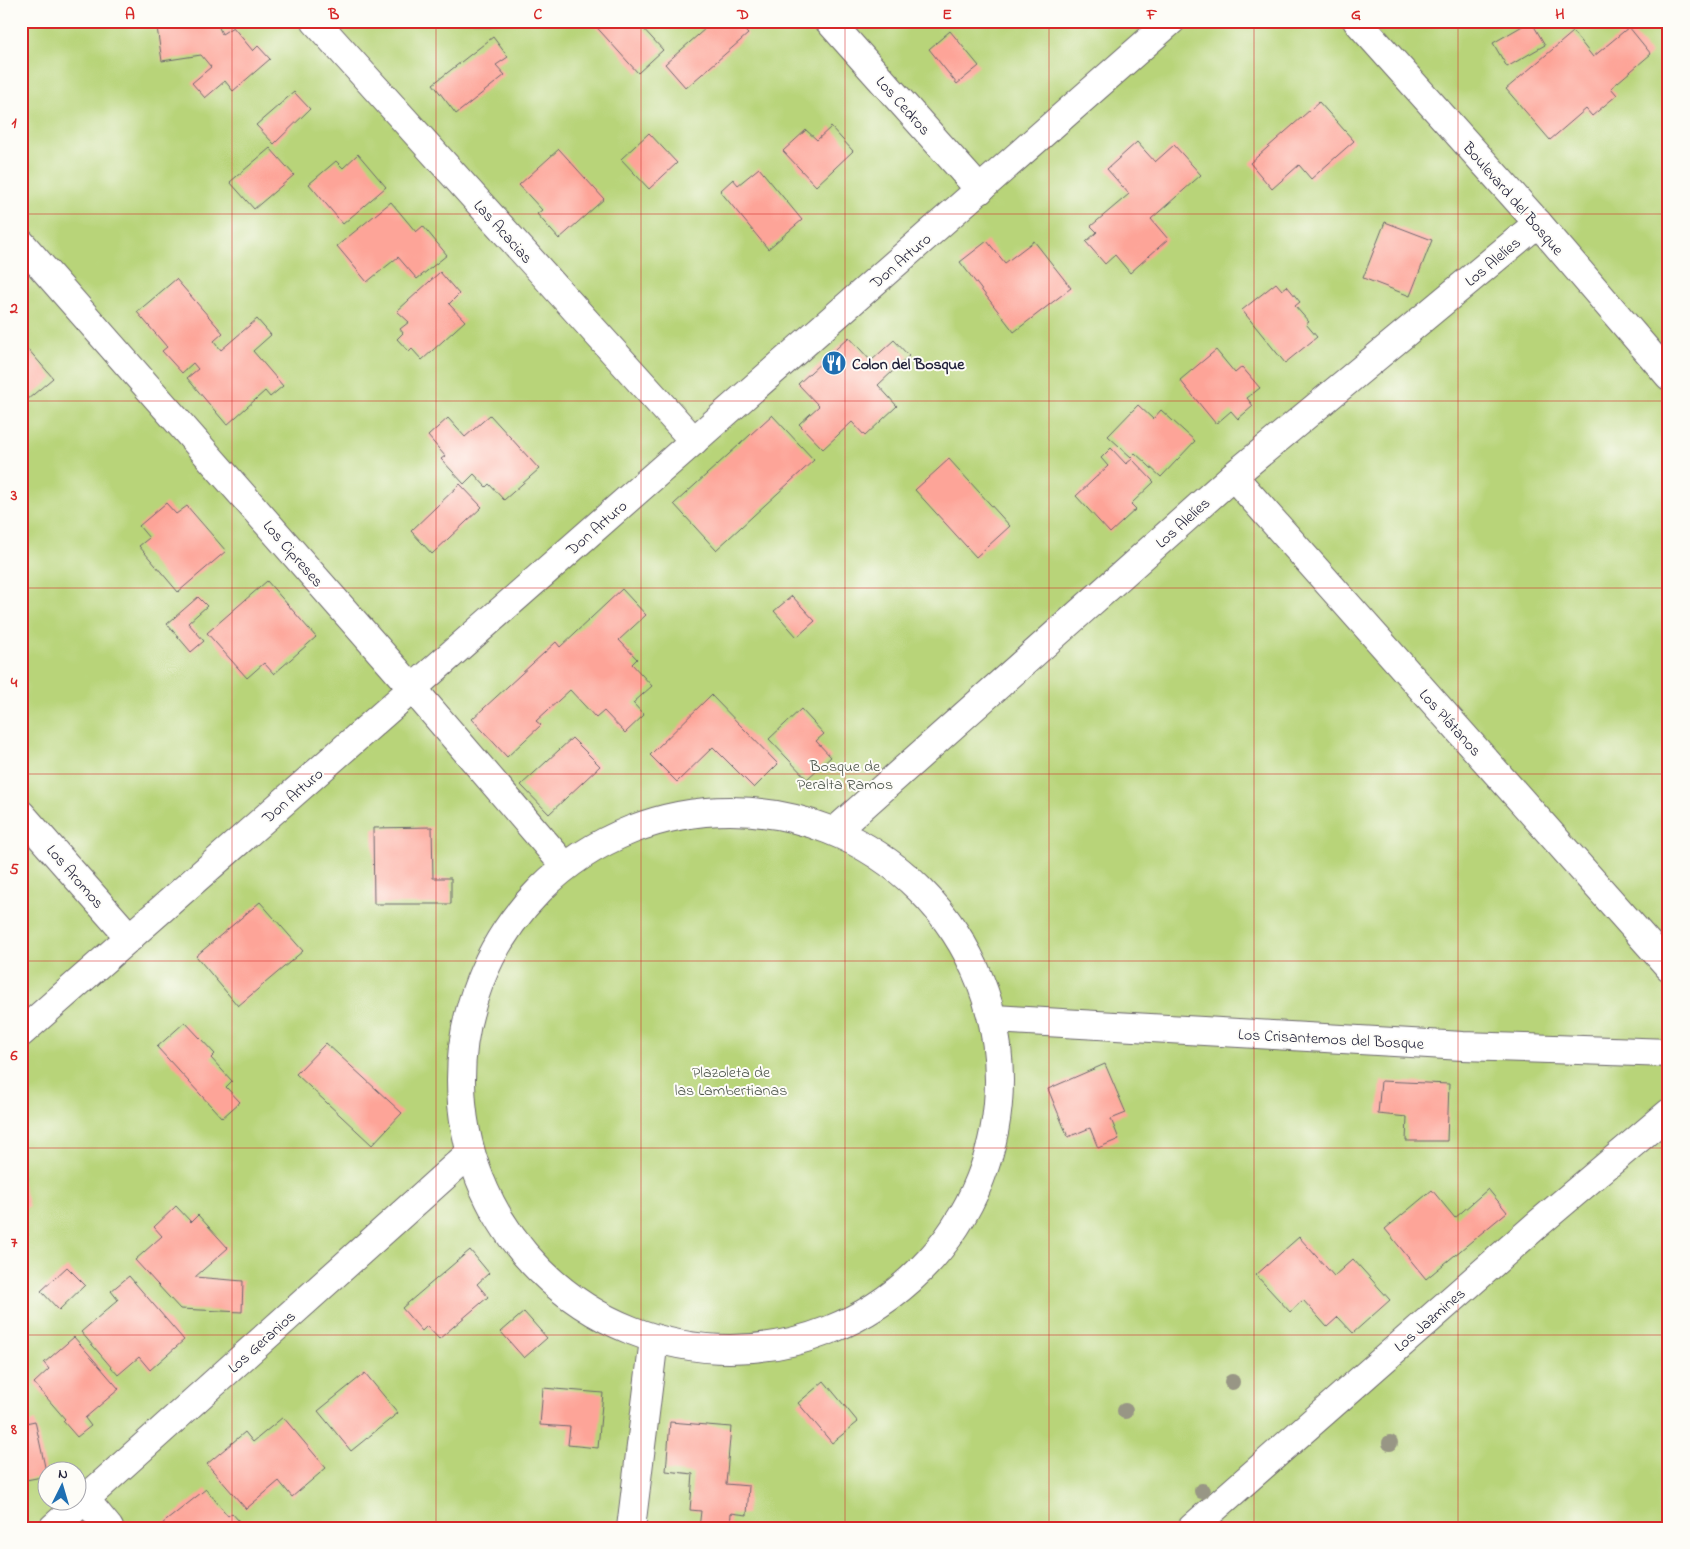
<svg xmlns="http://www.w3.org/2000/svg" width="1690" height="1549" viewBox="0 0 1690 1549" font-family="'Indie Flower',sans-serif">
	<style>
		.green { fill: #b8d479; stroke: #6d7b5a; fill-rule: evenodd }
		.building { fill: #fda498 }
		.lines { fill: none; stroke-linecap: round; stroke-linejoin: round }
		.minor-casing { stroke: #6b666c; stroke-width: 30 }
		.minor { stroke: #fff; stroke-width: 28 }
		.tree { fill: #989685 }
		.grid { fill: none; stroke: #d62828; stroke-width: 1; stroke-opacity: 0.55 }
		.labels { text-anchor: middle; stroke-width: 4; stroke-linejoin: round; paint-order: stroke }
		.street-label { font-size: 16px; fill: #22223b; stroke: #fdfcf7 }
		.poi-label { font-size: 16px; font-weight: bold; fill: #22223b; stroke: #fdfcf7; text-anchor: start }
		.park-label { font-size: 16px; fill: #4f574e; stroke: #fdfcf7 }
		.neatline { fill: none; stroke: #d62828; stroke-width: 2 }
		.grid-label { font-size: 16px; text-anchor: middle; font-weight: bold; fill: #d62828 }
	</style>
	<rect width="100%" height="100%" fill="#fdfcf7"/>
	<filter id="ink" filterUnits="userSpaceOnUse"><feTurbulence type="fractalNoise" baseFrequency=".02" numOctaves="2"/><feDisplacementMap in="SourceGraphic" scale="10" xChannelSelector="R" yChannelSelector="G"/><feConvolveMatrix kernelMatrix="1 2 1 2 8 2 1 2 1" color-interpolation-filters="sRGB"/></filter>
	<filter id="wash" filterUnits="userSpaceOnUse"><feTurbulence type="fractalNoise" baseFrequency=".0096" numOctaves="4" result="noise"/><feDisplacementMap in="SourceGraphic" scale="20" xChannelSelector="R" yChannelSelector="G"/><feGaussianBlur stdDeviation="1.12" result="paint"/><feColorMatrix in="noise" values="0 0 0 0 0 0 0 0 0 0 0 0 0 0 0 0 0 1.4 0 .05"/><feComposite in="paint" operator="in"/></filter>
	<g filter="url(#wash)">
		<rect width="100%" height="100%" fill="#f2e4c8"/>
		<path class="green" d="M 21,21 L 1669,21 L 1669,1528 L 21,1528 ZM 48,1472 L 78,1472 L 78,1502 L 48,1502 Z"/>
		<g id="blocks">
			<g class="building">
				<path d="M 156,21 L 216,21 L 222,34 L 233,27 L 253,51 L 258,46 L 270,59 L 233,91 L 225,81 L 205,98 L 192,83 L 211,67 L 201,55 L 162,61 Z"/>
				<path d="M 591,21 L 646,21 L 641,26 L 663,50 L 638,73 Z"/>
				<path d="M 714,21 L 736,21 L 748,34 L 686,88 L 665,64 Z"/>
				<path d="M 1531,21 L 1545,45 L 1507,67 L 1493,43 Z"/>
				<path d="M 1629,27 L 1651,54 L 1611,88 L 1617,95 L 1592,116 L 1586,109 L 1550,140 L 1506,89 L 1573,32 L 1593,57 Z"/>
				<path d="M 950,31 L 979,66 L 957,84 L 929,49 Z"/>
				<path d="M 493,37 L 508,57 L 496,65 L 505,75 L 456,114 L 433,84 Z"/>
				<path d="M 294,92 L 310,109 L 274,144 L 256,125 Z"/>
				<path d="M 1319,102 L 1354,141 L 1311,179 L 1299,165 L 1272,189 L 1250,163 Z"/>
				<path d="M 831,127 L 853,151 L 816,186 L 783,151 L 806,130 L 817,140 Z"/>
				<path d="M 649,133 L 677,163 L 649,189 L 621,159 Z"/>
				<path d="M 1137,142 L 1155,162 L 1174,145 L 1201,175 L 1151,219 L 1168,239 L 1130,273 L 1115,255 L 1105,264 L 1086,242 L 1097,232 L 1091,226 L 1129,194 L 1107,169 Z"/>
				<path d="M 270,148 L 294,175 L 254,209 L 230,182 Z"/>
				<path d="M 559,149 L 604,199 L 559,239 L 537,214 L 542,210 L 519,185 Z"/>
				<path d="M 358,154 L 386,187 L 343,224 L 309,184 L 336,161 L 343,168 Z"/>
				<path d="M 759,168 L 802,220 L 768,249 L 720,191 L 733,179 L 738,185 Z"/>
				<path d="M 391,202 L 416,232 L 423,226 L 447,255 L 417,279 L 398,257 L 367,282 L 337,246 Z"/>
				<path d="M 1385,222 L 1432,240 L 1410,296 L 1363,278 Z"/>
				<path d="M 987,241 L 1005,263 L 1034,241 L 1071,288 L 1014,332 L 960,262 Z"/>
				<path d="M 440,272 L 459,294 L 449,304 L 465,321 L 422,360 L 412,349 L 409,352 L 397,339 L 403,333 L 400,329 L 409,322 L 397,311 Z"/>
				<path d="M 176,279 L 223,333 L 214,341 L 221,350 L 257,319 L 271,335 L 253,351 L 283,386 L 270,397 L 265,391 L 227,425 L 187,378 L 198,369 L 193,363 L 182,373 L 162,351 L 167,347 L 137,312 Z"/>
				<path d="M 1276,283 L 1282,290 L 1287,286 L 1300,302 L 1295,306 L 1309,322 L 1306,324 L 1317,337 L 1285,363 L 1242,310 Z"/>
				<path d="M 849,337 L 871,361 L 894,340 L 909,356 L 878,385 L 897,406 L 865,436 L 852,422 L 823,449 L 799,424 L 819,406 L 798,384 Z"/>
				<path d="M 21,341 L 53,378 L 21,405 Z"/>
				<path d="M 1216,350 L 1235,373 L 1242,367 L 1260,388 L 1247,398 L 1253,406 L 1238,419 L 1231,411 L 1216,424 L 1180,380 Z"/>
				<path d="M 1138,405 L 1153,419 L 1161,410 L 1195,441 L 1161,477 L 1135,453 L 1131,457 L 1108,436 Z"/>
				<path d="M 490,415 L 539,469 L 504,500 L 489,484 L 486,487 L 474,474 L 464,484 L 441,459 L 445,456 L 428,436 L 448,418 L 465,437 Z"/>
				<path d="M 772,415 L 814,460 L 716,550 L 674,504 Z"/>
				<path d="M 1111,448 L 1126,464 L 1132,459 L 1154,482 L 1131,504 L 1136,509 L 1110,533 L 1076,496 L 1108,466 L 1101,458 Z"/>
				<path d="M 949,459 L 1010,526 L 976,557 L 915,490 Z"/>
				<path d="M 460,484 L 482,507 L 432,554 L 411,531 Z"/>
				<path d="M 166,503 L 176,514 L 187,506 L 226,551 L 178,592 L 139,546 L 149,538 L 139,526 Z"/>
				<path d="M 267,581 L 316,637 L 274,674 L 264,663 L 247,678 L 207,633 Z"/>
				<path d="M 622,589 L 646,615 L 619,640 L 637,659 L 632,664 L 652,686 L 633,703 L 644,715 L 625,733 L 604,711 L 596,718 L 570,690 L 536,721 L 541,725 L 507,757 L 472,719 L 556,642 L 560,647 Z"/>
				<path d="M 792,596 L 815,621 L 797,637 L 774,611 Z"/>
				<path d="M 198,597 L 207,606 L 188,623 L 204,641 L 191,652 L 167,624 Z"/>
				<path d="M 711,695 L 778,764 L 754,788 L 713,747 L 677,782 L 650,755 Z"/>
				<path d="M 801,709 L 824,734 L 816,741 L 831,757 L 807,779 L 769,739 Z"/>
				<path d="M 572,738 L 600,766 L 549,814 L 521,785 Z"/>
				<path d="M 432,827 L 433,878 L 451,878 L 451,904 L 374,904 L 373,828 Z"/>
				<path d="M 260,902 L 303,951 L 238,1006 L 196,956 Z"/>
				<path d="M 185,1022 L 215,1054 L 211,1058 L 232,1081 L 226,1087 L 240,1102 L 222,1118 L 157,1047 Z"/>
				<path d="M 326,1043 L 402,1113 L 372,1145 L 296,1074 Z"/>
				<path d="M 1105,1064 L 1126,1113 L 1111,1119 L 1119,1139 L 1098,1148 L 1090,1128 L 1068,1137 L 1048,1089 Z"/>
				<path d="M 1381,1081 L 1449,1084 L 1447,1141 L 1406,1141 L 1407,1117 L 1378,1114 Z"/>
				<path d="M 21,1177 L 29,1207 L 21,1209 Z"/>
				<path d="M 1488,1189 L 1507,1212 L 1426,1279 L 1385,1229 L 1432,1190 L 1455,1218 Z"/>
				<path d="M 176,1206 L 191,1222 L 198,1215 L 228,1248 L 195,1277 L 243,1281 L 242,1312 L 180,1309 L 135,1260 L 162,1236 L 154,1227 Z"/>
				<path d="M 1299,1237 L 1334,1276 L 1353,1259 L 1390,1300 L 1353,1333 L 1338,1317 L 1327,1327 L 1303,1300 L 1290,1312 L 1256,1275 Z"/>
				<path d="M 470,1250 L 489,1273 L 477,1284 L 488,1297 L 439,1339 L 427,1326 L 422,1331 L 402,1308 Z"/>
				<path d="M 67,1267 L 85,1285 L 59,1310 L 41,1291 Z"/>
				<path d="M 129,1276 L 184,1340 L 150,1370 L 139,1357 L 118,1375 L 81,1332 L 118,1300 L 111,1291 Z"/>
				<path d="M 524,1312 L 547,1338 L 524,1358 L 501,1332 Z"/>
				<path d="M 74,1337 L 119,1389 L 85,1418 L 91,1426 L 77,1437 L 63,1421 L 65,1419 L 34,1383 L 49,1369 L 44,1363 Z"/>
				<path d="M 365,1373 L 398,1413 L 351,1451 L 318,1411 Z"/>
				<path d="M 824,1381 L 858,1422 L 832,1443 L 798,1403 Z"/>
				<path d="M 543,1388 L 603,1393 L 598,1448 L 568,1445 L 570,1427 L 540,1425 Z"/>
				<path d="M 283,1417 L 326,1468 L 292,1497 L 279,1481 L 246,1509 L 207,1464 L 245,1432 L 253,1442 Z"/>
				<path d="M 35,1421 L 47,1476 L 21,1481 L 21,1424 Z"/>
				<path d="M 670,1422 L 731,1427 L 726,1484 L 749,1486 L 747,1515 L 731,1513 L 730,1528 L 699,1528 L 701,1511 L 690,1510 L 693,1474 L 666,1471 Z"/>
				<path d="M 206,1489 L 228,1516 L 232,1513 L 245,1528 L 165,1528 L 162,1524 Z"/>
			</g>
		</g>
	</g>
	<g filter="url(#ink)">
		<use href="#blocks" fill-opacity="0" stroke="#6b666c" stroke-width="1"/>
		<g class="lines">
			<defs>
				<g id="minor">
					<path d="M 315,21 L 694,441"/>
					<path d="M 829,21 L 980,190"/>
					<path d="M 1357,21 L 1538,223 L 1669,376"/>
					<path d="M 21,243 L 413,689 L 565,866"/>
					<path d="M 1233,476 L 1669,967"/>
					<circle cx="730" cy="1080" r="269"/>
					<path d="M 21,814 L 130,938"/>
					<path d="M 835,831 L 1233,476 L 1538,223"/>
					<path d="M 994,1019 L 1463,1046 L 1669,1053"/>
					<path d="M 21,1033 L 1171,21"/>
					<path d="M 85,1499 L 109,1528"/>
					<path d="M 53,1528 L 469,1154"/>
					<path d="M 631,1528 L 654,1339"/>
					<path d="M 1192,1528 L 1539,1223 L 1669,1113"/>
				</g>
			</defs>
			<use href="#minor" class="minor-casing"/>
			<use href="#minor" class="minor"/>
		</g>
		<g class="tree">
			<circle cx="1232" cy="1382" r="8"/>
			<circle cx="1125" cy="1411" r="8"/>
			<circle cx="1390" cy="1443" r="8"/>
			<circle cx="1202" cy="1491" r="8"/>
		</g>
	</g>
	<path class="grid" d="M 232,21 L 232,1528M 436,21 L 436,1528M 641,21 L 641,1528M 845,21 L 845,1528M 1049,21 L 1049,1528M 1254,21 L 1254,1528M 1458,21 L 1458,1528M 21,214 L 1669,214M 21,401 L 1669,401M 21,588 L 1669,588M 21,774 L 1669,774M 21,961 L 1669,961M 21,1148 L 1669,1148M 21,1335 L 1669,1335"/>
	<defs>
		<symbol id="restaurant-disc" viewBox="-11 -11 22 22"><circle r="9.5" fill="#1f6fb2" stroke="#fdfcf7"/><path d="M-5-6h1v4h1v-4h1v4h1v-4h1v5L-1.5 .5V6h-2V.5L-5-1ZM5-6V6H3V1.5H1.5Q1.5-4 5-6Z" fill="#fff"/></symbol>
	</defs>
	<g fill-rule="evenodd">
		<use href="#restaurant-disc" x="820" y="349" width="28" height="28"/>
	</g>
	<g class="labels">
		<g class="street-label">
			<text transform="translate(904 105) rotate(48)" y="6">Los Cedros</text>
			<text transform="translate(1514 198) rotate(49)" y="6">Boulevard del Bosque</text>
			<text transform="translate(504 231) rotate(48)" y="6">Las Acacias</text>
			<text transform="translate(900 260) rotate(-41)" y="6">Don Arturo</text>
			<text transform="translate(1492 261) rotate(-40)" y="6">Los Alelíes</text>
			<text transform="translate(1182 522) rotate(-42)" y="6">Los Alelíes</text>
			<text transform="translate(596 527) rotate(-41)" y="6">Don Arturo</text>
			<text transform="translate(294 553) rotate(49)" y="6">Los Cipreses</text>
			<text transform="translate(1451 722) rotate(48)" y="6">Los Plátanos</text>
			<text transform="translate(292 795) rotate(-41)" y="6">Don Arturo</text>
			<text transform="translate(76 876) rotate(49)" y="6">Los Aromos</text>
			<text transform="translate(1331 1038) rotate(3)" y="6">Los Crisantemos del Bosque</text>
			<text transform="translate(1429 1319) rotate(-41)" y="6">Los Jazmines</text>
			<text transform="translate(261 1341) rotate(-42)" y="6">Los Geranios</text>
		</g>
		<g class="poi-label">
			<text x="852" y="369">Colon del Bosque</text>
		</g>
		<g class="park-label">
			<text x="845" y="771">Bosque de<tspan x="845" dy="18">Peralta Ramos</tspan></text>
			<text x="731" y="1077">Plazoleta de<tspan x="731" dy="18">las Lambertianas</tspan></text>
		</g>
	</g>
	<rect width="1690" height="1549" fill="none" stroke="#fdfcf7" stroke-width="55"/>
	<g transform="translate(62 1486) rotate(5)"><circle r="24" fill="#fdfcf7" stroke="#a5a5ac"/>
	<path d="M0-4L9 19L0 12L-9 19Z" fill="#1f6fb2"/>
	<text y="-8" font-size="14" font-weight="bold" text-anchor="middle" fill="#22223b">N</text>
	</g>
	<rect x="28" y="28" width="1634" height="1494" class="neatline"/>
	<g class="grid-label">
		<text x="130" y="19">A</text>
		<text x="334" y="19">B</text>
		<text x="538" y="19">C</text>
		<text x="743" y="19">D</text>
		<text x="947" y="19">E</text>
		<text x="1152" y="19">F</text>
		<text x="1356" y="19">G</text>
		<text x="1560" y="19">H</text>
		<text x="14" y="127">1</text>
		<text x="14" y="313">2</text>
		<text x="14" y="500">3</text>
		<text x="14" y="687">4</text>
		<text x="14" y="874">5</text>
		<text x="14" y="1060">6</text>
		<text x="14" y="1247">7</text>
		<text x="14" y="1434">8</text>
	</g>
</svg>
